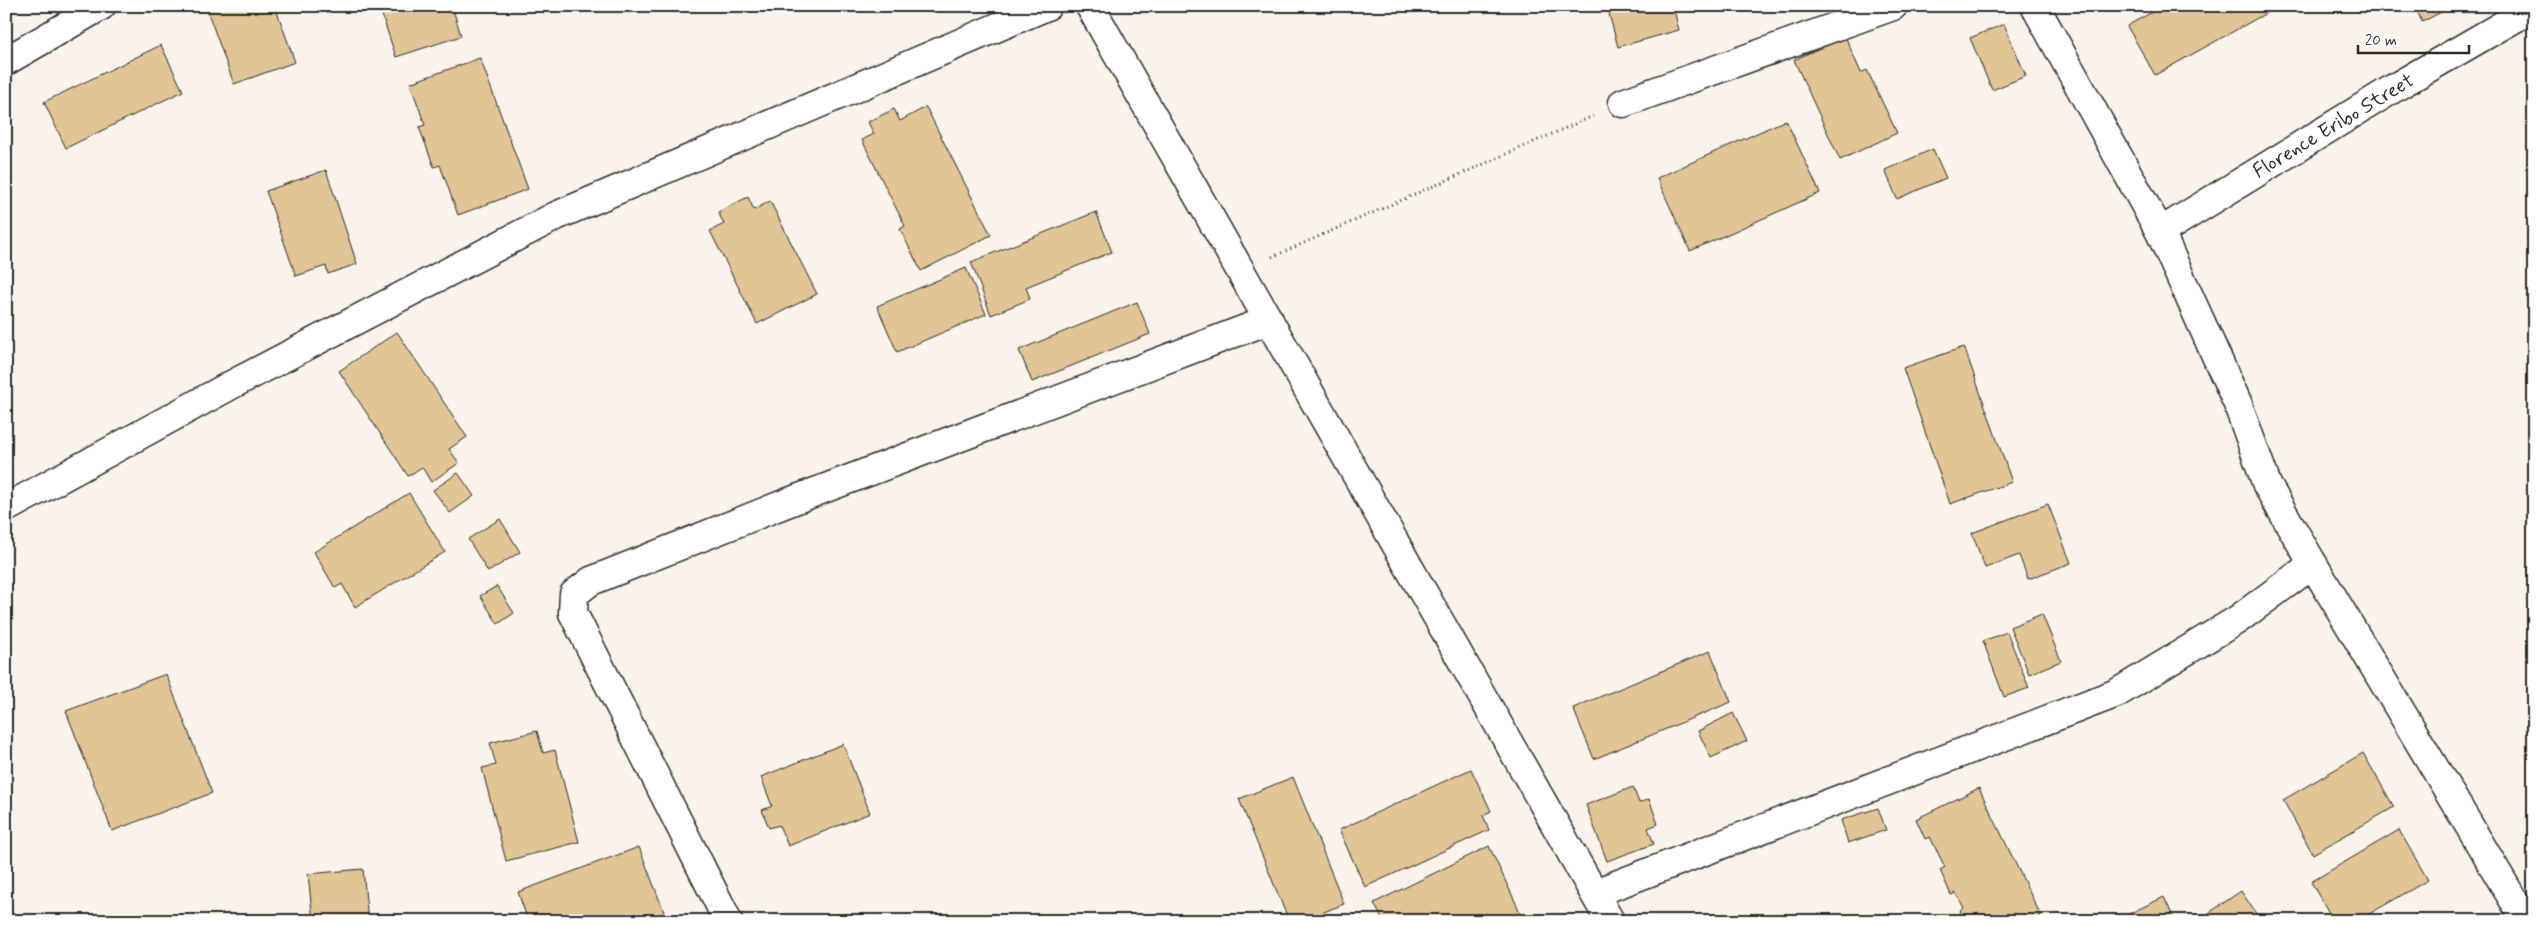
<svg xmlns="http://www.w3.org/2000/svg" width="2540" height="927" viewBox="0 0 2540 927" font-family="Mynerve,sans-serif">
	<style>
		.building { fill: #e2c596; stroke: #2b2b2b }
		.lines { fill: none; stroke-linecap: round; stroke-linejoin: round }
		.minor-casing { stroke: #2b2b2b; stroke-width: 31 }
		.path { stroke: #2b2b2b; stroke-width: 3; stroke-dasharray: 1 4; stroke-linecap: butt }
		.minor { stroke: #fff; stroke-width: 28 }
		.labels { text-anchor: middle; stroke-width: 4; stroke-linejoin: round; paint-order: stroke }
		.street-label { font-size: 20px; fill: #2b2b2b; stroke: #fff }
	</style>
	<rect width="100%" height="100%" fill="#f9f3ea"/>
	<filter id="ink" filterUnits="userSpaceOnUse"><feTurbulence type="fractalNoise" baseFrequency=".02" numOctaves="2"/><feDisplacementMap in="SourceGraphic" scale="10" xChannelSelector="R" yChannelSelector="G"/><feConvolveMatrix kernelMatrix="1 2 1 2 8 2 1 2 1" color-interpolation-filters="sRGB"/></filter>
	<g filter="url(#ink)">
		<g class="building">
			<path d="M 218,6 L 275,6 L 295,62 L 234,84 L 207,10 Z"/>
			<path d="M 379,6 L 452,6 L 461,36 L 396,57 Z"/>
			<path d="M 1607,6 L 1673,6 L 1679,30 L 1618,47 Z"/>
			<path d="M 2163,6 L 2279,6 L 2155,75 L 2127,26 Z"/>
			<path d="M 2415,6 L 2453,6 L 2422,22 Z"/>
			<path d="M 2004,24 L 2026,76 L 1992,90 L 1970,38 Z"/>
			<path d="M 1845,36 L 1861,73 L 1867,70 L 1897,133 L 1840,160 L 1794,60 Z"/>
			<path d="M 161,45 L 183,91 L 66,148 L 44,102 Z"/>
			<path d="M 480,58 L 528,189 L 458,215 L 440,165 L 434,167 L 419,127 L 425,125 L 410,83 Z"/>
			<path d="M 926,107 L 991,235 L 921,271 L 900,229 L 905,226 L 862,140 L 874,134 L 868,122 L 894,109 L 900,121 Z"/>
			<path d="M 1786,120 L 1820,193 L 1690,251 L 1657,178 Z"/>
			<path d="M 1933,149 L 1946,178 L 1897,199 L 1885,170 Z"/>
			<path d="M 326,170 L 357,264 L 328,274 L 326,266 L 296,276 L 266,191 Z"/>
			<path d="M 748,197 L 754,210 L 770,201 L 817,294 L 757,324 L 710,231 L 724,224 L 718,212 Z"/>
			<path d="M 1096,212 L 1112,252 L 1026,287 L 1030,299 L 991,315 L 971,262 Z"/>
			<path d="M 966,268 L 986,314 L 897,352 L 877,306 Z"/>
			<path d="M 1137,302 L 1150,334 L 1032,382 L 1019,350 Z"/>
			<path d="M 397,332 L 467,437 L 449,449 L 459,463 L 431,482 L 422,467 L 408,476 L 339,371 Z"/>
			<path d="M 1964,347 L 2012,482 L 1950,504 L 1903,368 Z"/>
			<path d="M 458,473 L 474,496 L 450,513 L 433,490 Z"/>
			<path d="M 409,493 L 445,552 L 355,607 L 342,584 L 335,588 L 314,552 Z"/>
			<path d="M 2048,504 L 2071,563 L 2028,579 L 2019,555 L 1985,568 L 1972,533 Z"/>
			<path d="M 500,519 L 520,552 L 488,572 L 468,539 Z"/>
			<path d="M 497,586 L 514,613 L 498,624 L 480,596 Z"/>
			<path d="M 2042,614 L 2061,661 L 2029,674 L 2010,627 Z"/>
			<path d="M 2007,632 L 2029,688 L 2004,697 L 1983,641 Z"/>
			<path d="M 1710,651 L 1731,702 L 1594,759 L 1573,708 Z"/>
			<path d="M 166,674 L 212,793 L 112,831 L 66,711 Z"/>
			<path d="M 1733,713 L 1747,741 L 1711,758 L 1698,731 Z"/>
			<path d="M 537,731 L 543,753 L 555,750 L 579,842 L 506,861 L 482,768 L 496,765 L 490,743 Z"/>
			<path d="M 843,744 L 870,813 L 788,846 L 779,825 L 769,828 L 762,810 L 772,806 L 761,777 Z"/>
			<path d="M 2363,753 L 2394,807 L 2313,854 L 2283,800 Z"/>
			<path d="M 1471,769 L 1491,811 L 1483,815 L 1489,830 L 1365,887 L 1339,830 Z"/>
			<path d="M 1293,777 L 1344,904 L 1301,921 L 1289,921 L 1239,799 Z"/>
			<path d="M 1633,787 L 1639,803 L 1649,799 L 1658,824 L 1648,828 L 1654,844 L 1607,861 L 1586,805 Z"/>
			<path d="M 1979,788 L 2041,916 L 2031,921 L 1965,921 L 1960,911 L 1964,908 L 1956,893 L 1951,895 L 1940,870 L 1945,867 L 1930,837 L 1925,839 L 1916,819 Z"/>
			<path d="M 1878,808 L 1886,830 L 1848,843 L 1841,820 Z"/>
			<path d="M 2399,830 L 2428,880 L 2357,921 L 2333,921 L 2311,882 Z"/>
			<path d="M 1489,846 L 1520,912 L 1505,921 L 1383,921 L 1374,903 Z"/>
			<path d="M 639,847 L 664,912 L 639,921 L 528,921 L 518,892 Z"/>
			<path d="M 363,869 L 368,921 L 313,921 L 308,874 Z"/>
			<path d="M 2241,891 L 2261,921 L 2197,921 Z"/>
			<path d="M 2164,897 L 2175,921 L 2114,921 Z"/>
		</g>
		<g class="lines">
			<defs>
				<g id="minor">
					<path d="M 1090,6 L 1610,921"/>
					<path d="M 6,61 L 101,6"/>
					<path d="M 1623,103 L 1893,6"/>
					<path d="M 2160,232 L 2399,85 L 2534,7"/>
					<path d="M 6,508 L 233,384 L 556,216 L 1047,6"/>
					<path d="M 2313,564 L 2526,921"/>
					<path d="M 1595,893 L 2117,693 L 2237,620 L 2313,564 L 2267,485 L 2237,402 L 2160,232 L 2035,6"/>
					<path d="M 728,921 L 573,613 L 574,594 L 591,581 L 789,502 L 1269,320"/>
				</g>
			</defs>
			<use href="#minor" class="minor-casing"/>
			<path class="path" d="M 1272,257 L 1593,116"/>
			<use href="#minor" class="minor"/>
		</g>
	</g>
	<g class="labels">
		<g class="street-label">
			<text transform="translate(2333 125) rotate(-31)" y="7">Florence Eribo Street</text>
		</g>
	</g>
	<rect width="2540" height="927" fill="none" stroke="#fff" stroke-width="25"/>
	<rect x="12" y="12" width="2515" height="902" fill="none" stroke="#2b2b2b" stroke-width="2" filter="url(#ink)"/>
	<path d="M2358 45v8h111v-8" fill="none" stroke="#2b2b2b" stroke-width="2.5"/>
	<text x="2365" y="45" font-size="15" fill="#2b2b2b" stroke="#ffffff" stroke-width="4" paint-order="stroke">20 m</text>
</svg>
